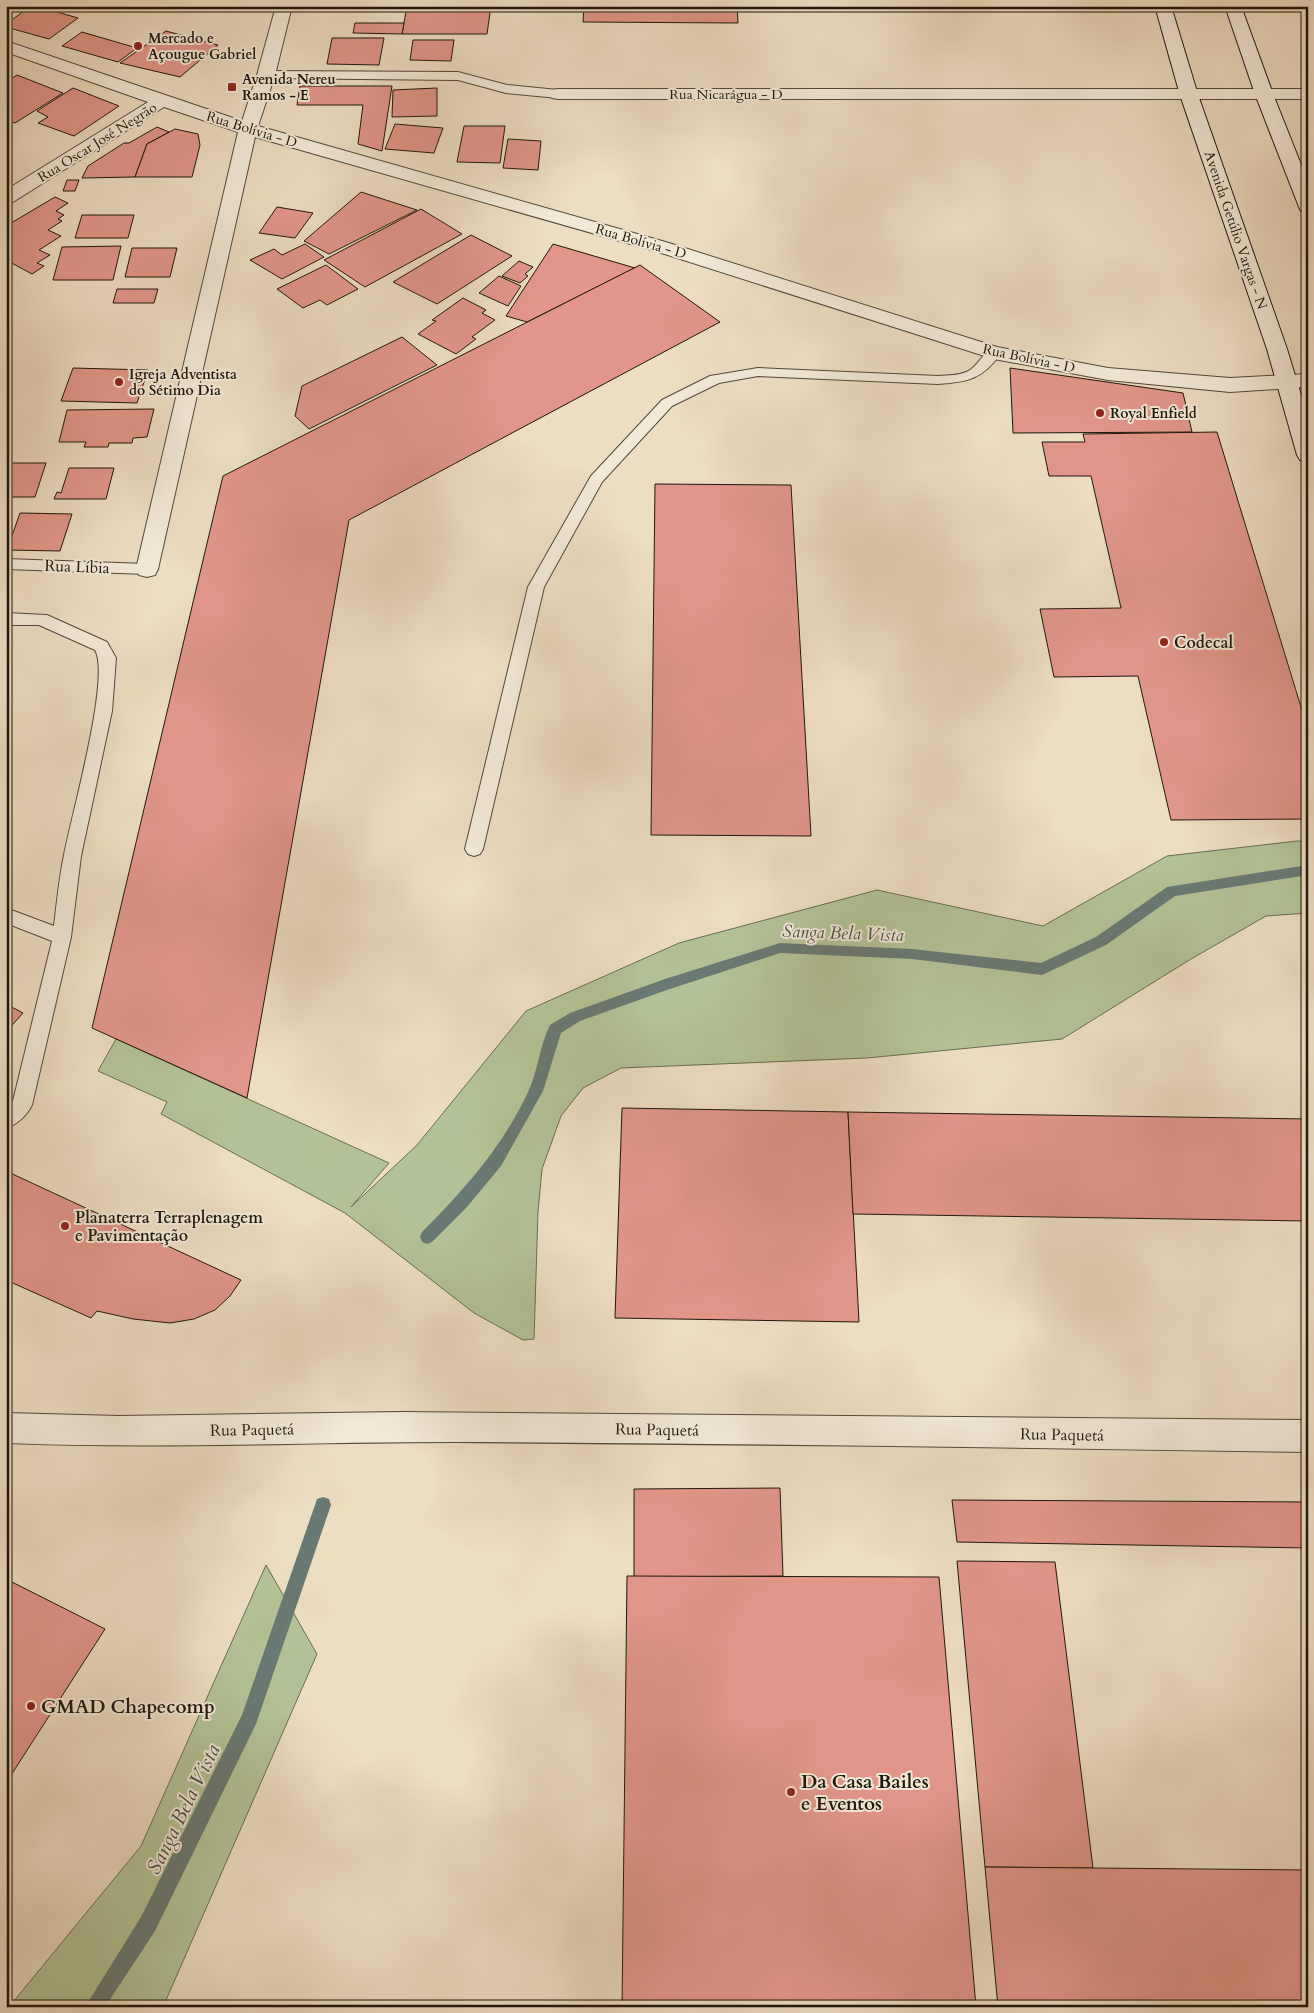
<svg xmlns="http://www.w3.org/2000/svg" width="1314" height="2013" viewBox="0 0 1314 2013" font-family="Cardo,serif">
	<style>
		.green { fill: #b3c296; stroke: #696c50 }
		.lines { fill: none; stroke-linecap: round; stroke-linejoin: round }
		.stream { fill: #697973; fill-rule: evenodd }
		.building { fill: #e19689; stroke: #1f170b }
		.lane-casing { stroke: #524838; stroke-width: 2 }
		.street-casing { stroke: #524838; stroke-width: 2 }
		.secondary-casing { stroke: #1f170b; stroke-width: 2 }
		.lane { fill: #f3e9d7; fill-rule: evenodd }
		.street { fill: #f3e9d7; fill-rule: evenodd }
		.secondary { fill: #f3e9d7; fill-rule: evenodd }
		.poi-dot { fill: #8f2418; stroke: #f3e9d7; stroke-width: 2 }
		.labels { text-anchor: middle; stroke-width: 4; stroke-linejoin: round; paint-order: stroke }
		.far-poi-label { font-size: 14px; font-weight: bold; fill: #1f170b; stroke: #f3e9d7; text-anchor: start }
		.far-street-label { font-size: 14px; fill: #1f170b; stroke: #f3e9d7 }
		.street-label { font-size: 16px; fill: #1f170b; stroke: #f3e9d7 }
		.poi-label { font-size: 16px; font-weight: bold; fill: #1f170b; stroke: #f3e9d7; text-anchor: start }
		.water-label { font-size: 18px; font-style: italic; fill: #4a5048; stroke: #f3e9d7 }
		.near-poi-label { font-size: 19px; font-weight: bold; fill: #1f170b; stroke: #f3e9d7; text-anchor: start }
		.near-water-label { font-size: 21px; font-style: italic; fill: #4a5048; stroke: #f3e9d7 }
	</style>
	<rect width="100%" height="100%" fill="#edddc1"/>
	<filter id="stains"><feTurbulence type="fractalNoise" baseFrequency=".004" numOctaves="4"/><feColorMatrix values="0 0 0 0 .2 0 0 0 0 .09 0 0 0 0 .02 0 0 0 .5 -.17"/></filter>
	<radialGradient id="worn" r=".72"><stop offset=".6" stop-color="#630" stop-opacity="0"/><stop offset="1" stop-color="#630" stop-opacity=".3"/></radialGradient>
	<g class="green">
		<path d="M 1297,841 L 1308,841 L 1308,913 L 1266,916 L 1191,959 L 1062,1039 L 867,1058 L 621,1068 L 583,1088 L 561,1116 L 542,1169 L 538,1212 L 534,1339 L 523,1340 L 474,1313 L 345,1213 L 161,1114 L 167,1102 L 98,1071 L 116,1039 L 389,1163 L 351,1207 L 417,1145 L 526,1011 L 679,943 L 877,890 L 1043,926 L 1167,856 Z"/>
		<path d="M 266,1565 L 317,1654 L 163,2007 L 9,2007 L 141,1846 Z"/>
	</g>
	<g class="lines">
		<g class="stream">
			<path d="M 1308,865 L 1308,875 L 1175,896 L 1106,945 L 1042,975 L 912,959 L 780,953 L 667,990 L 580,1021 L 561,1033 L 543,1091 L 501,1166 L 467,1207 L 432,1242 L 427,1244 L 422,1242 L 420,1237 L 422,1232 C 464,1190 504,1145 529,1090 C 538,1070 540,1045 550,1025 L 570,1013 L 665,979 L 780,943 L 912,949 L 1041,963 L 1096,937 L 1167,887 Z"/>
			<path d="M 323,1497 L 329,1499 L 331,1505 L 256,1724 L 155,1931 L 105,2007 L 85,2007 L 141,1917 L 242,1715 L 315,1505 L 317,1499 Z"/>
		</g>
	</g>
	<g class="building">
		<path d="M 31,6 L 36,6 L 78,18 L 49,39 L 6,27 L 6,24 Z"/>
		<path d="M 407,6 L 491,6 L 487,34 L 402,34 Z"/>
		<path d="M 584,6 L 737,6 L 738,23 L 583,22 Z"/>
		<path d="M 355,23 L 404,23 L 402,34 L 353,33 Z"/>
		<path d="M 166,31 L 218,45 L 180,77 L 120,63 Z"/>
		<path d="M 82,32 L 137,48 L 118,62 L 62,46 Z"/>
		<path d="M 332,38 L 384,38 L 379,65 L 327,64 Z"/>
		<path d="M 413,40 L 454,40 L 451,61 L 410,60 Z"/>
		<path d="M 17,75 L 63,93 L 15,123 L 6,120 L 6,82 Z"/>
		<path d="M 300,86 L 392,86 L 382,151 L 358,144 L 363,105 L 297,105 Z"/>
		<path d="M 73,88 L 119,106 L 74,136 L 38,123 L 48,117 L 37,111 Z"/>
		<path d="M 437,88 L 437,116 L 392,117 L 393,90 Z"/>
		<path d="M 395,124 L 443,128 L 434,153 L 385,149 Z"/>
		<path d="M 464,126 L 505,126 L 500,163 L 457,162 Z"/>
		<path d="M 157,127 L 169,132 L 147,144 L 135,177 L 82,178 L 88,166 L 124,143 L 129,143 Z"/>
		<path d="M 175,129 L 198,134 L 200,145 L 192,177 L 135,177 L 147,144 Z"/>
		<path d="M 508,139 L 541,141 L 538,170 L 503,168 Z"/>
		<path d="M 67,180 L 79,180 L 75,191 L 63,191 Z"/>
		<path d="M 361,192 L 417,210 L 329,254 L 304,241 Z"/>
		<path d="M 55,197 L 68,203 L 56,211 L 64,215 L 58,219 L 62,221 L 48,230 L 61,236 L 39,250 L 50,255 L 37,263 L 44,266 L 32,274 L 6,260 L 6,257 L 10,254 L 6,252 L 6,226 Z"/>
		<path d="M 277,207 L 313,213 L 295,238 L 259,233 Z"/>
		<path d="M 421,209 L 462,234 L 365,287 L 324,260 Z"/>
		<path d="M 82,215 L 134,215 L 128,238 L 75,238 Z"/>
		<path d="M 471,235 L 512,256 L 437,304 L 393,282 Z"/>
		<path d="M 305,244 L 324,257 L 282,279 L 250,260 L 274,249 L 282,255 Z"/>
		<path d="M 553,244 L 635,268 L 527,322 L 506,316 Z"/>
		<path d="M 121,246 L 113,280 L 53,280 L 62,247 Z"/>
		<path d="M 132,248 L 177,248 L 170,277 L 125,277 Z"/>
		<path d="M 519,261 L 533,267 L 525,274 L 528,276 L 520,283 L 502,276 Z"/>
		<path d="M 326,265 L 358,289 L 327,305 L 320,300 L 303,308 L 277,289 Z"/>
		<path d="M 640,265 L 720,322 L 349,520 L 247,1098 L 92,1028 L 223,476 Z"/>
		<path d="M 499,276 L 521,286 L 508,306 L 479,293 Z"/>
		<path d="M 117,289 L 158,289 L 154,303 L 113,303 Z"/>
		<path d="M 463,298 L 486,310 L 482,313 L 495,320 L 472,337 L 476,339 L 456,354 L 418,334 L 436,321 L 432,320 Z"/>
		<path d="M 402,337 L 437,365 L 309,429 L 295,416 L 302,386 Z"/>
		<path d="M 73,368 L 148,370 L 137,403 L 61,401 Z"/>
		<path d="M 1010,368 L 1183,393 L 1192,432 L 1013,433 Z"/>
		<path d="M 154,409 L 147,437 L 133,438 L 132,443 L 109,443 L 108,447 L 84,447 L 86,442 L 59,442 L 67,410 Z"/>
		<path d="M 1217,432 L 1308,730 L 1308,819 L 1171,820 L 1138,676 L 1054,677 L 1040,609 L 1121,608 L 1091,476 L 1049,476 L 1042,442 L 1085,442 L 1083,434 Z"/>
		<path d="M 6,463 L 46,463 L 35,497 L 6,497 Z"/>
		<path d="M 69,468 L 114,468 L 106,499 L 54,499 L 57,492 L 61,493 Z"/>
		<path d="M 655,484 L 791,485 L 811,836 L 651,835 Z"/>
		<path d="M 20,513 L 72,514 L 60,551 L 7,550 Z"/>
		<path d="M 6,1004 L 23,1013 L 6,1032 Z"/>
		<path d="M 622,1108 L 848,1112 L 859,1322 L 615,1318 Z"/>
		<path d="M 848,1112 L 1308,1119 L 1308,1221 L 853,1214 Z"/>
		<path d="M 6,1171 L 241,1280 L 230,1296 L 215,1310 L 194,1319 L 170,1323 L 133,1319 L 97,1311 L 91,1318 L 6,1280 Z"/>
		<path d="M 780,1488 L 783,1576 L 634,1577 L 634,1489 Z"/>
		<path d="M 952,1500 L 1308,1502 L 1308,1548 L 957,1542 Z"/>
		<path d="M 957,1561 L 1055,1562 L 1093,1868 L 985,1867 Z"/>
		<path d="M 627,1576 L 939,1577 L 976,2007 L 622,2007 Z"/>
		<path d="M 6,1579 L 105,1629 L 6,1783 Z"/>
		<path d="M 985,1867 L 1308,1870 L 1308,2007 L 998,2007 Z"/>
	</g>
	<g class="lines">
		<defs>
			<g id="lane">
				<path d="M 266,71 L 458,72 L 507,85 L 558,90 L 564,94 L 558,98 L 506,93 L 458,80 L 262,78 L 260,75 Z"/>
				<path d="M 994,349 L 999,350 L 1001,353 C 983,379 968,382 938,384 L 758,376 L 719,383 L 672,406 L 602,482 L 544,587 L 483,849 L 480,854 L 474,856 L 468,854 L 465,849 L 528,587 L 591,476 L 662,400 L 710,376 L 758,368 L 938,376 C 948,375 961,376 970,370 C 979,364 984,351 994,349 Z"/>
				<path d="M 6,559 L 147,564 L 152,565 L 155,569 L 152,573 L 147,574 L 6,569 Z"/>
				<path d="M 6,613 L 47,615 L 107,642 L 116,658 L 112,711 L 81,856 L 71,937 L 32,1105 C 27,1115 17,1125 6,1128 L 6,1107 L 13,1101 L 52,941 L 6,923 L 6,908 L 54,926 C 57,902 59,878 64,855 C 71,817 111,677 95,650 L 39,625 L 6,625 Z"/>
			</g>
			<g id="street">
				<path d="M 276,6 L 292,6 L 275,75 L 258,126 L 669,243 L 997,347 L 1108,368 L 1230,378 L 1308,374 L 1308,387 L 1230,392 L 1108,380 L 994,359 L 655,251 L 255,137 L 158,569 L 155,575 L 147,577 L 139,575 L 136,569 L 238,132 L 164,107 L 13,202 L 6,204 L 6,190 L 148,102 L 6,52 L 6,41 L 242,121 L 257,75 Z"/>
				<path d="M 558,89 L 1308,89 L 1308,99 L 558,99 L 552,98 L 549,94 L 552,90 Z"/>
				<path d="M 401,1412 L 1308,1420 L 1308,1452 C 1024,1448 741,1443 457,1442 C 307,1442 157,1449 6,1443 L 6,1413 L 119,1416 Z"/>
			</g>
			<g id="secondary">
				<path d="M 1155,6 L 1171,6 L 1198,95 L 1287,349 L 1308,418 L 1308,462 L 1300,460 L 1297,455 L 1267,349 L 1180,95 Z"/>
				<path d="M 1225,6 L 1241,6 L 1273,94 L 1308,182 L 1308,213 L 1301,211 L 1299,207 L 1255,94 Z"/>
			</g>
		</defs>
		<use href="#lane" class="lane-casing"/>
		<use href="#street" class="street-casing"/>
		<use href="#secondary" class="secondary-casing"/>
		<use href="#lane" class="lane"/>
		<use href="#street" class="street"/>
		<use href="#secondary" class="secondary"/>
	</g>
	<g class="poi-dot">
		<circle cx="138" cy="46" r="5"/>
		<rect x="227" y="82" width="10" height="10" rx="2.5"/>
		<circle cx="119" cy="382" r="5"/>
		<circle cx="1100" cy="413" r="5"/>
		<circle cx="1164" cy="642" r="5"/>
		<circle cx="65" cy="1226" r="5"/>
		<circle cx="31" cy="1706" r="5"/>
		<circle cx="791" cy="1792" r="5"/>
	</g>
	<g class="labels">
		<g class="far-poi-label">
			<text x="148" y="43">Mercado e<tspan x="148" dy="16">Açougue Gabriel</tspan></text>
			<text x="242" y="84">Avenida Nereu<tspan x="242" dy="16">Ramos - E</tspan></text>
			<text x="129" y="379">Igreja Adventista<tspan x="129" dy="16">do Sétimo Dia</tspan></text>
			<text x="1110" y="418">Royal Enfield</text>
		</g>
		<g class="far-street-label">
			<text x="726" y="99">Rua Nicarágua - D</text>
			<text transform="translate(252 129) rotate(17)" y="5">Rua Bolívia - D</text>
			<text transform="translate(97 142) rotate(-32)" y="5">Rua Oscar José Negrão</text>
			<text transform="translate(1236 230) rotate(71)" y="5">Avenida Getúlio Vargas - N</text>
			<text transform="translate(641 241) rotate(16)" y="5">Rua Bolívia - D</text>
			<text transform="translate(1029 358) rotate(12)" y="5">Rua Bolívia - D</text>
		</g>
		<g class="street-label">
			<text transform="translate(77 566) rotate(2)" y="6">Rua Líbia</text>
			<text transform="translate(252 1429) rotate(-1)" y="6">Rua Paquetá</text>
			<text transform="translate(657 1429) rotate(1)" y="6">Rua Paquetá</text>
			<text transform="translate(1062 1434) rotate(1)" y="6">Rua Paquetá</text>
		</g>
		<g class="poi-label">
			<text x="1174" y="648">Codecal</text>
			<text x="75" y="1223">Planaterra Terraplenagem<tspan x="75" dy="18">e Pavimentação</tspan></text>
		</g>
		<g class="water-label">
			<text transform="translate(843 933) rotate(2)" y="6">Sanga Bela Vista</text>
		</g>
		<g class="near-poi-label">
			<text x="41" y="1713">GMAD Chapecomp</text>
			<text x="801" y="1788">Da Casa Bailes<tspan x="801" dy="22">e Eventos</tspan></text>
		</g>
		<g class="near-water-label">
			<text transform="translate(183 1809) rotate(-64)" y="7">Sanga Bela Vista</text>
		</g>
	</g>
	<rect width="1314" height="2013" fill="none" stroke="#edddc1" stroke-width="25"/>
	<rect x="8" y="8" width="1299" height="1998" fill="none" stroke="#1f170b" stroke-width="2.5"/>
	<rect x="12" y="12" width="1289" height="1988" fill="none" stroke="#1f170b"/>
	<rect width="100%" height="100%" filter="url(#stains)"/>
	<rect width="100%" height="100%" fill="url(#worn)"/>
</svg>
